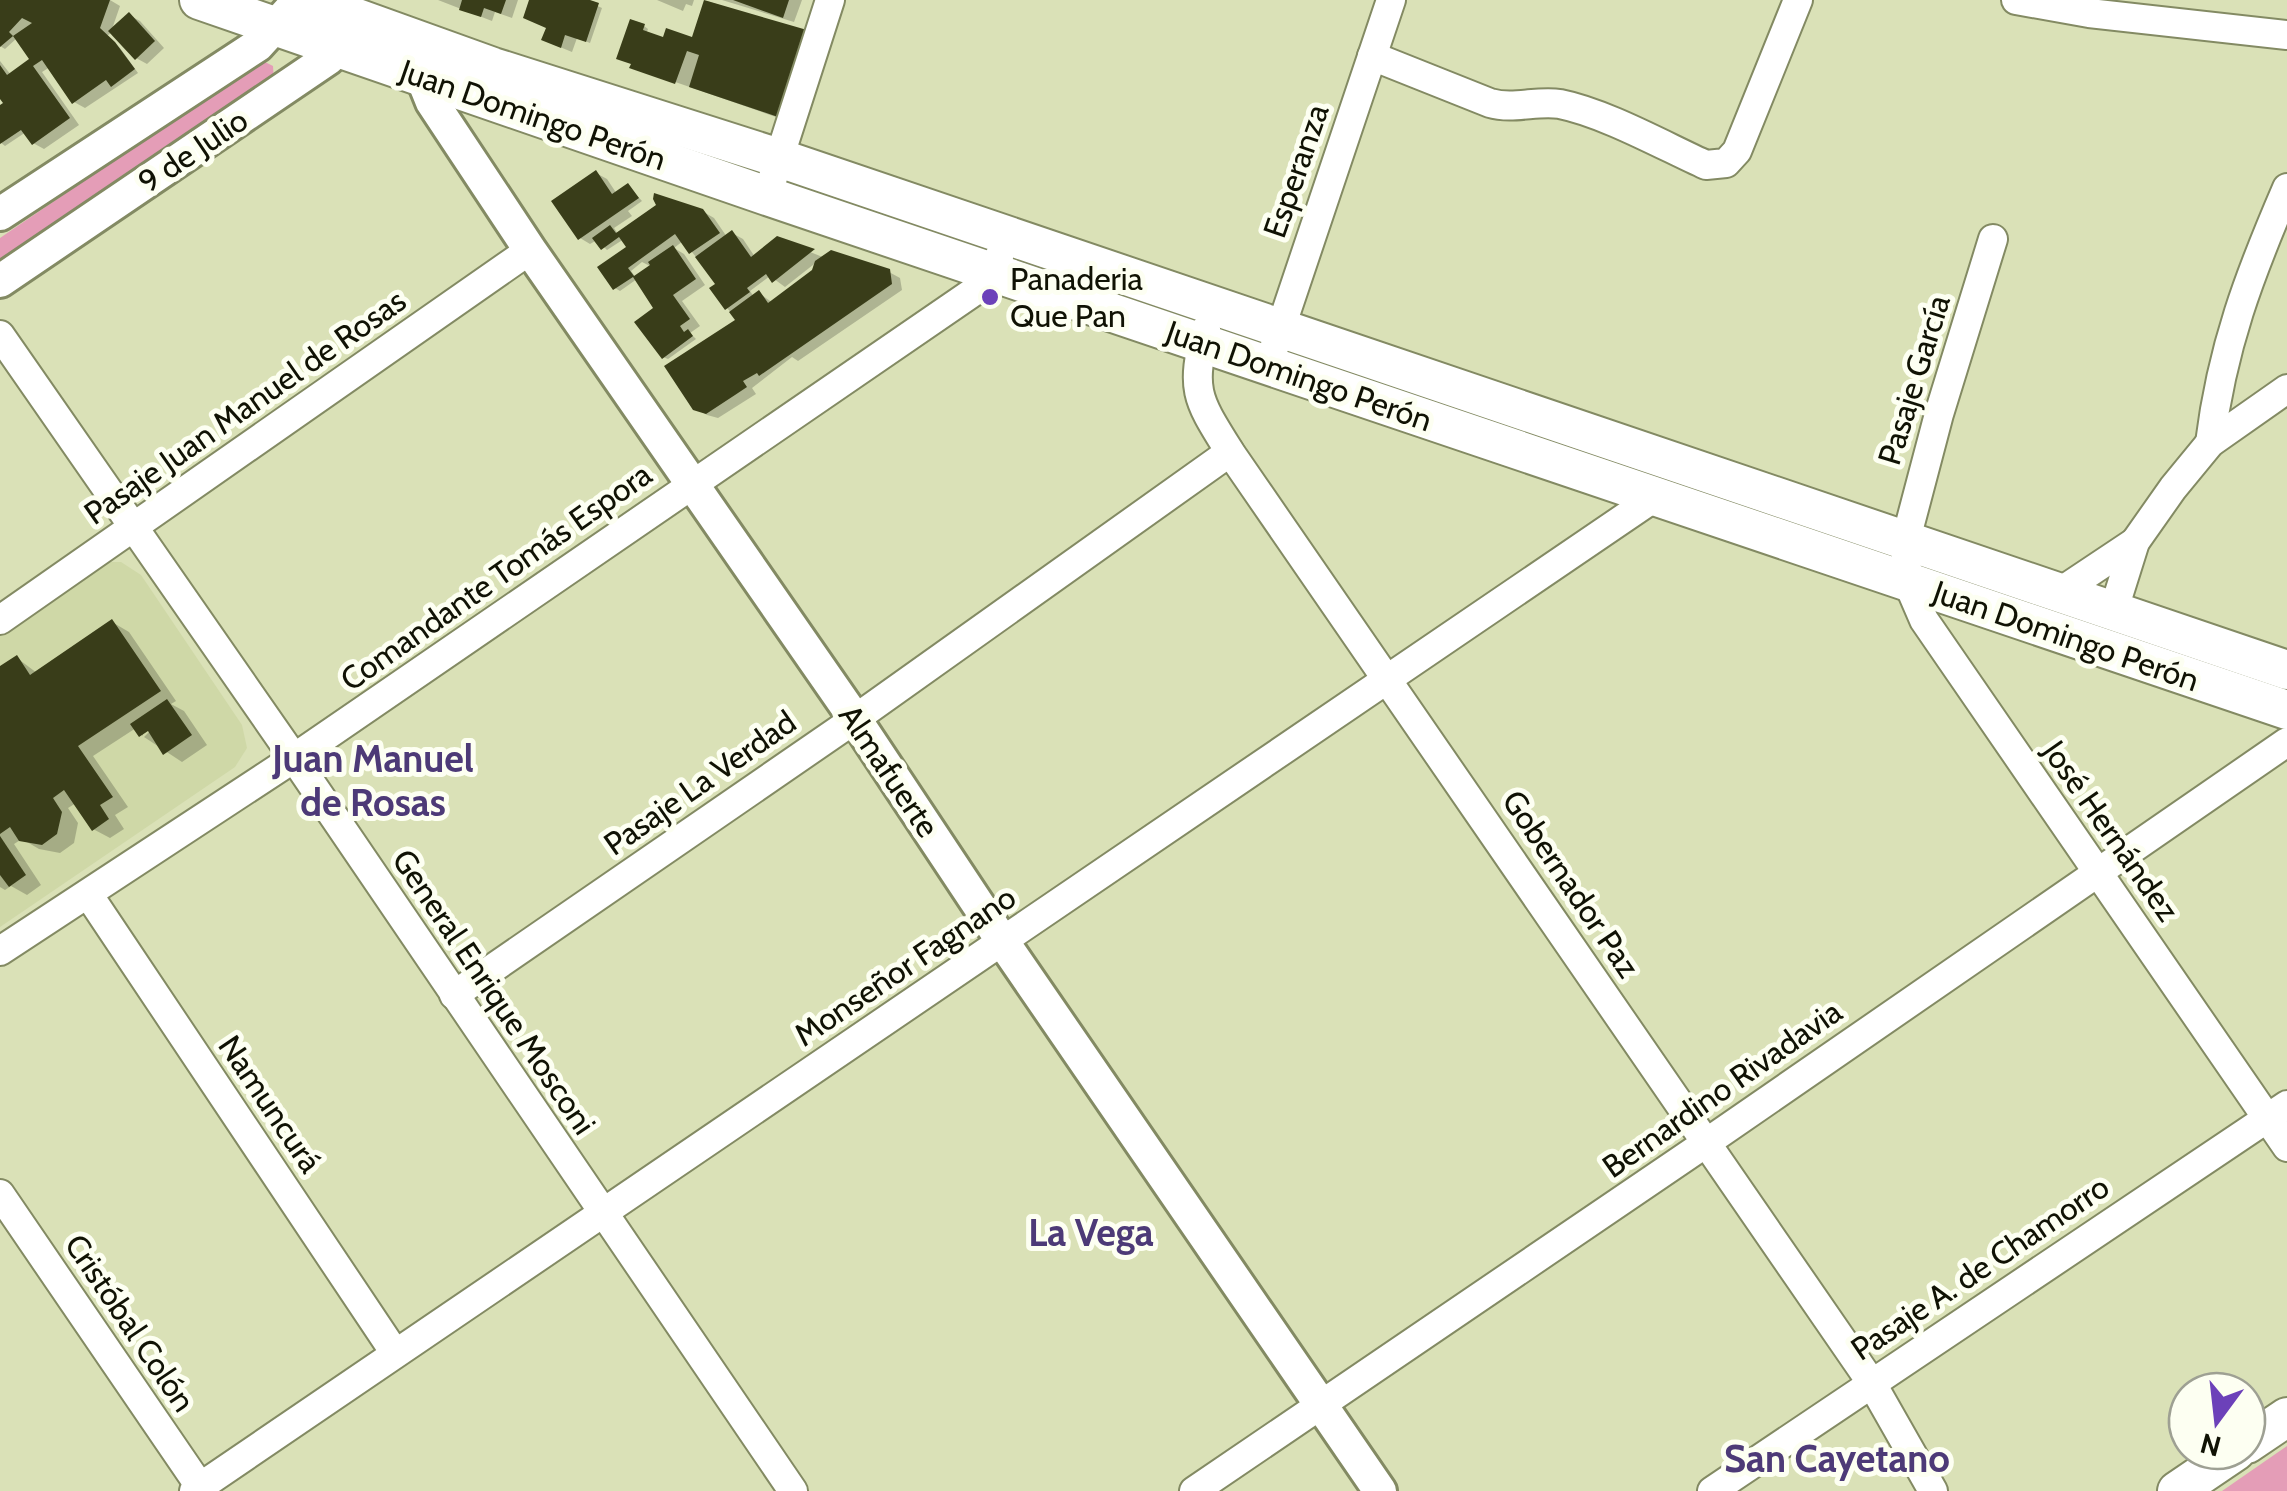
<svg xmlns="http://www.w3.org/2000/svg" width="2287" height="1491" viewBox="0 0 2287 1491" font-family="Cabin,sans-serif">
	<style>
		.built { fill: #cfd8a7 }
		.green { fill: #e49db7 }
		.shadow { fill: #0003; fill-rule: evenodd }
		.building { fill: #393d19 }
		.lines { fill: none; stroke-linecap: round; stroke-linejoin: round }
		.minor-casing { stroke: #838a63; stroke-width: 32 }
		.tertiary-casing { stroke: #838a63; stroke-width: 38 }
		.secondary-casing { stroke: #838a63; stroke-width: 42 }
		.minor { stroke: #fff; stroke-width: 28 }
		.tertiary { stroke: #fff; stroke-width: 32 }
		.secondary { stroke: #fff; stroke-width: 38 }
		.poi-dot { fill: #6c41b9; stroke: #fdfff2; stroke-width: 4 }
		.labels { text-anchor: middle; stroke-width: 10; stroke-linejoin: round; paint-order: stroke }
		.street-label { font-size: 32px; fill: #101204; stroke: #fdfff2 }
		.poi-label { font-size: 32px; fill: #101204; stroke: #fdfff2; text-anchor: start }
		.quarter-label { font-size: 38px; font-weight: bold; fill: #4d3a77; stroke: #fdfff2 }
	</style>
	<rect width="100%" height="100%" fill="#dae1b7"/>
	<path class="built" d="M 109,562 L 121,562 L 141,575 L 242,725 L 247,748 L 235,767 L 0,927 L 0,633 Z"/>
	<g class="green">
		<path d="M 261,60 L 273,66 L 274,81 L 0,261 L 0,238 Z"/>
		<path d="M 2287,1446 L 2287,1491 L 2222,1491 Z"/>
	</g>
	<g class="shadow">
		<path d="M 0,0 L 110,0 L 120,6 L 111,32 L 129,15 L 140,21 L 164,48 L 147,64 L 136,58 L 112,32 L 107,36 L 120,48 L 138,73 L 85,108 L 74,102 L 50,67 L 42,72 L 79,125 L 44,149 L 33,143 L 26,132 L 5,146 L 0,142 L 0,108 L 6,104 L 0,95 L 0,61 L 11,75 L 33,60 L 17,38 L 5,49 L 0,46 Z"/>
		<path d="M 438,0 L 518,0 L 512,18 L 495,12 L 492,21 Z"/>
		<path d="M 532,0 L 590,0 L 589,2 L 602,8 L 590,43 L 577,38 L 572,52 L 555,45 Z"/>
		<path d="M 657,0 L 694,0 L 692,6 L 686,4 L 683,11 Z"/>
		<path d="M 722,0 L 802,0 L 794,22 Z"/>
		<path d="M 707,1 L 806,33 L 776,117 L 632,67 L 644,26 L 648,29 L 646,34 L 664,40 L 693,42 Z"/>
		<path d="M 596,173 L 607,179 L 617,194 L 628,186 L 642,201 L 628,211 L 632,216 L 614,228 L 618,234 L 702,211 L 714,218 L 727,237 L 732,233 L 743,239 L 755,257 L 778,239 L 825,258 L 889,272 L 900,278 L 902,290 L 798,361 L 792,357 L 752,388 L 756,394 L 718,418 L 707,415 L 695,408 L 738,320 L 727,308 L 718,284 L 683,241 L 674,248 L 684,254 L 705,285 L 682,301 L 700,326 L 690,333 L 696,339 L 668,359 L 663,357 L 657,309 L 637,279 L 620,291 L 615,288 L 635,255 L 624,239 L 607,250 L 597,240 L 590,244 L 580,238 ZM 818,261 L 814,272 L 773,303 L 759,293 L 754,297 L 750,291 L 770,276 L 785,287 ZM 642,262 L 652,267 L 636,278 L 631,271 Z"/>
		<path d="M 112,622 L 129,632 L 176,701 L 171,704 L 184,711 L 207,745 L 182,762 L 144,737 L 151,730 L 143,730 L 143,736 L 136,728 L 93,756 L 128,807 L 115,815 L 124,829 L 110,838 L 93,829 L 76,803 L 68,808 L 78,823 L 74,843 L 60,853 L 39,849 L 22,839 L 14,844 L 41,885 L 27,895 L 11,886 L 5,890 L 0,887 L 0,669 L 17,658 L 37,673 Z"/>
	</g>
	<g class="building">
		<path d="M 0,0 L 110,0 L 100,28 L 115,42 L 135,69 L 111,87 L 106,80 L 72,104 L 42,60 L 33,66 L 70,118 L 32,145 L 21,130 L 0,144 L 0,105 L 3,103 L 0,99 L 0,65 L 7,75 L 29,59 L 13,36 L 32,23 L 22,18 L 9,32 L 13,36 L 0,47 Z"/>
		<path d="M 462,0 L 506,0 L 501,14 L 484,8 L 481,17 L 459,10 Z"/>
		<path d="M 529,0 L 590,0 L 599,3 L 586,42 L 565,35 L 561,48 L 541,40 L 546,28 L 523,18 Z"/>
		<path d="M 704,0 L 807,30 L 778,117 L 689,87 L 699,55 L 687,51 L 675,84 L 629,68 L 631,64 L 616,59 L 630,19 L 645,24 L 643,30 L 663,37 L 666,28 L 692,37 Z"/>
		<path d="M 733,0 L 789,0 L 783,18 Z"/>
		<path d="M 129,12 L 155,41 L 135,60 L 108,31 Z"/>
		<path d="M 596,170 L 612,194 L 628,183 L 639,198 L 578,240 L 551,201 Z"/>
		<path d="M 654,193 L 703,209 L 720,233 L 689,254 L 675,234 L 628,268 L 634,276 L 650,265 L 648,262 L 673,245 L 696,279 L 673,295 L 690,319 L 680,326 L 684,332 L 688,329 L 693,336 L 662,359 L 634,322 L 653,308 L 633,277 L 613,290 L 597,267 L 626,247 L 619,237 L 601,250 L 592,238 L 610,225 L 616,233 L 656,205 L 653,199 Z"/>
		<path d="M 732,230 L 751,257 L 777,236 L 815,249 L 772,283 L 766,274 L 747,288 L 750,292 L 725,310 L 709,288 L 715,284 L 695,257 Z"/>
		<path d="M 831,250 L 890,269 L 892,284 L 759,376 L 757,373 L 743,381 L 747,387 L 735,395 L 706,414 L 693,410 L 664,366 L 735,320 L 729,312 L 759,290 L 768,303 L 812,270 L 815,261 Z"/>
		<path d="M 112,619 L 161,691 L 78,746 L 113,797 L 100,805 L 109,819 L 92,831 L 64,790 L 53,798 L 62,812 L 57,834 L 42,845 L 19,841 L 10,827 L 0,834 L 0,666 L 17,655 L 30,675 Z"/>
		<path d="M 167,699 L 192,735 L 163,755 L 148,731 L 139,737 L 130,724 Z"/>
		<path d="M 0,836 L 26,875 L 9,887 L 0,875 Z"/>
	</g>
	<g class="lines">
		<defs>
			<g id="minor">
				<path d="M 2016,0 L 2089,13 L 2287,35"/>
				<path d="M 1372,56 L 1490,103 C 1514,110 1537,100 1560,104 C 1605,113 1664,146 1706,165 L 1726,163 L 1737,151 L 1798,0"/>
				<path d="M 767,196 L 830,0"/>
				<path d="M 1993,239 L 1939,414 L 1905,543 L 1908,583 L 1924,620 L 2287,1147"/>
				<path d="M 1206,329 C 1190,391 1197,399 1230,452 L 1871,1382 L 1933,1491"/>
				<path d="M 0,335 L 294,758 L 793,1491"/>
				<path d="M 1275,345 L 1391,0"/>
				<path d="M 2210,443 C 2222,347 2249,276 2287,188"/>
				<path d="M 2060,592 L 2135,542"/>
				<path d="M 2114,609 L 2135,542 L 2173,488 L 2210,443 L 2287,389"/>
				<path d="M 0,620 L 530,250"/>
				<path d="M 88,894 L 395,1353"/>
				<path d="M 0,951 L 294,758 L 982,286 L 994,273 L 999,257"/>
				<path d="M 454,995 L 855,719 L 1230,452"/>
				<path d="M 0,1194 L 203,1491"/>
				<path d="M 194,1491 L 1655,497"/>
				<path d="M 1194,1491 L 1706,1143 L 2287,742"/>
				<path d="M 1712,1491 L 2287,1105"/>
			</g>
			<g id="tertiary">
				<path d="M 427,61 L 422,77 L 432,102 L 530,250 L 855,719 L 1003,942 L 1380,1491"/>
				<path d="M 0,214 L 258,45 L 299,0"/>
				<path d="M 0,281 L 329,58 L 334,46 L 322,25"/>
			</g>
			<g id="secondary">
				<path d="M 199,0 L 767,196 L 2287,710"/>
				<path d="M 307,0 L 493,67 L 779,158 L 2287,670"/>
				<path d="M 2247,1444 L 2287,1417"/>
				<path d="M 2177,1491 L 2236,1451"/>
			</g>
		</defs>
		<use href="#minor" class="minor-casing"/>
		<use href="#tertiary" class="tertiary-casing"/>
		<use href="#secondary" class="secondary-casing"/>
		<use href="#minor" class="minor"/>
		<use href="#tertiary" class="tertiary"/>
		<use href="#secondary" class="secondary"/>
	</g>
	<circle class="poi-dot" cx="990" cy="297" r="10"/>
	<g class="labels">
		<g class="street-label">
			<text transform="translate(533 115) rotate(19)" y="11">Juan Domingo Perón</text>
			<text transform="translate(193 151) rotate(-34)" y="11">9 de Julio</text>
			<text transform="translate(1296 171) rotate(-71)" y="11">Esperanza</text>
			<text transform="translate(1299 376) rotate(19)" y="11">Juan Domingo Perón</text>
			<text transform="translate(1914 380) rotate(-73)" y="11">Pasaje García</text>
			<text transform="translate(245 407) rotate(-35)" y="11">Pasaje Juan Manuel de Rosas</text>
			<text transform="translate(496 577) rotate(-35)" y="11">Comandante Tomás Espora</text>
			<text transform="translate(2066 636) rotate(19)" y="11">Juan Domingo Perón</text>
			<text transform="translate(889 771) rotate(56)" y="11">Almafuerte</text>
			<text transform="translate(700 783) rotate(-35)" y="11">Pasaje La Verdad</text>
			<text transform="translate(2111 831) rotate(55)" y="11">José Hernández</text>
			<text transform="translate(1571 884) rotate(56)" y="11">Gobernador Paz</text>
			<text transform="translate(905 966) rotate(-34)" y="11">Monseñor Fagnano</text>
			<text transform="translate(494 992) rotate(56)" y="11">General Enrique Mosconi</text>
			<text transform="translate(1722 1089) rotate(-35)" y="11">Bernardino Rivadavia</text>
			<text transform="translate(270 1104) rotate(56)" y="11">Namuncurá</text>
			<text transform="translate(1980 1268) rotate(-34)" y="11">Pasaje A. de Chamorro</text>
			<text transform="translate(130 1323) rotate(56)" y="11">Cristóbal Colón</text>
		</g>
		<g class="poi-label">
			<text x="1010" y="290">Panaderia<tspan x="1010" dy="37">Que Pan</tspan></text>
		</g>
		<g class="quarter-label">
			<text x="373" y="772">Juan Manuel<tspan x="373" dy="44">de Rosas</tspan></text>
			<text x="1091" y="1246">La Vega</text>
			<text x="1837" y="1472">San Cayetano</text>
		</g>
	</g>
	<g transform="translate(2217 1421) rotate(195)"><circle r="48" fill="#fdfff2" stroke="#9ea093" stroke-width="2.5"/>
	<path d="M0-8L18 38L0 25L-18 38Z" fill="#6c41b9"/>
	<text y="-15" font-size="28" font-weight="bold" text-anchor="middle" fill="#101204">N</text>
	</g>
</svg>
